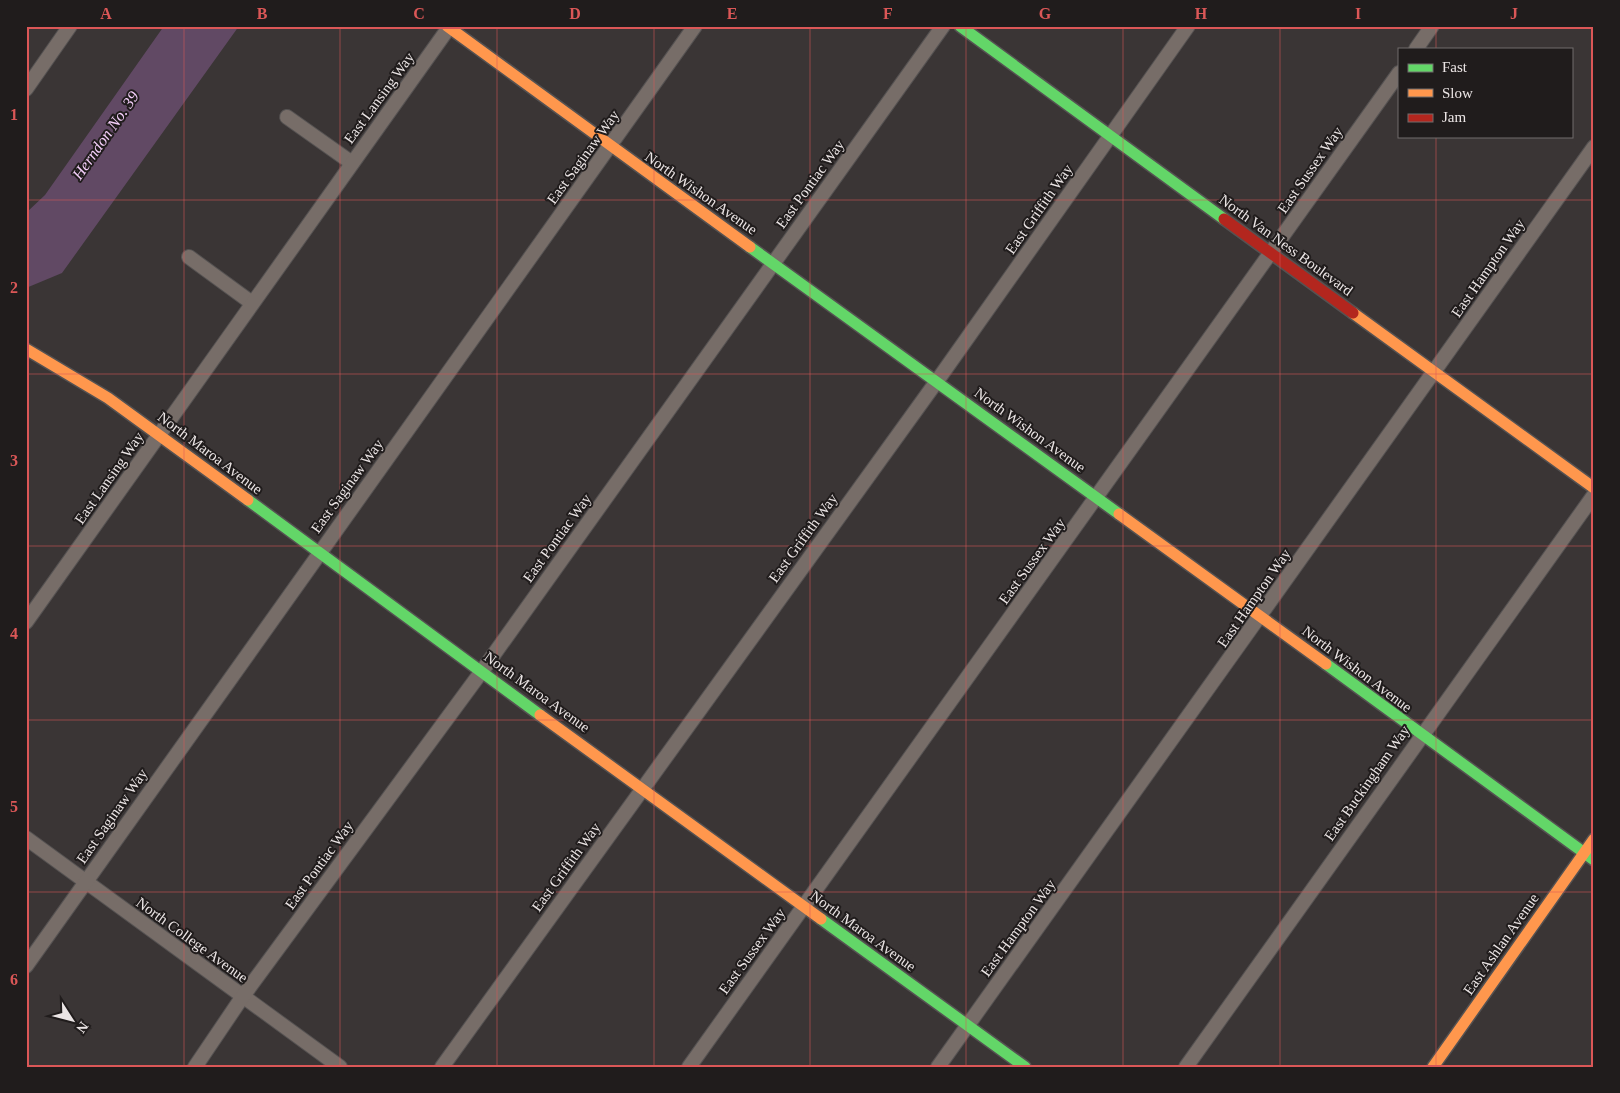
<svg xmlns="http://www.w3.org/2000/svg" width="1620" height="1093" viewBox="0 0 1620 1093" font-family="Georgia,serif">
	<style>
		.water { fill: #614964 }
		.lines { fill: none; stroke-linecap: round; stroke-linejoin: round }
		.street-casing { stroke: #555252; stroke-width: 16 }
		.fast-casing { stroke: #555252; stroke-width: 14 }
		.slow-casing { stroke: #555252; stroke-width: 14 }
		.jam-casing { stroke: #555252; stroke-width: 14 }
		.street { stroke: #776d68; stroke-width: 14 }
		.fast { stroke: #63d668; stroke-width: 11 }
		.slow { stroke: #ff974d; stroke-width: 11 }
		.jam { stroke: #b3261e; stroke-width: 11 }
		.grid { fill: none; stroke: #db5757; stroke-width: 1; stroke-opacity: 0.55 }
		.labels { text-anchor: middle; stroke-width: 4; stroke-linejoin: round; paint-order: stroke }
		.street-label { font-size: 15px; fill: #ebe5e5; stroke: #201c1c }
		.water-label { font-size: 16px; font-style: italic; fill: #f4cffa; stroke: #201c1c }
		.neatline { fill: none; stroke: #db5757; stroke-width: 2 }
		.grid-label { font-size: 16px; text-anchor: middle; font-weight: bold; fill: #db5757 }
	</style>
	<rect width="100%" height="100%" fill="#3a3535"/>
	<path class="water" d="M 164,26 L 239,26 L 62,273 L 26,288 L 26,213 L 45,195 Z"/>
	<g class="lines">
		<defs>
			<g id="street">
				<path d="M 1416,49 L 1432,26"/>
				<path d="M 26,89 L 70,26"/>
				<path d="M 287,117 L 352,163"/>
				<path d="M 189,257 L 252,303"/>
				<path d="M 26,622 L 450,26"/>
				<path d="M 26,838 L 340,1067"/>
				<path d="M 26,966 L 695,26"/>
				<path d="M 195,1067 L 243,996 L 482,671 L 943,26"/>
				<path d="M 442,1067 L 937,381 L 1188,26"/>
				<path d="M 689,1067 L 1399,73"/>
				<path d="M 938,1067 L 1594,147"/>
				<path d="M 1186,1067 L 1594,495"/>
			</g>
			<g id="fast">
				<path d="M 960,26 L 1224,219"/>
				<path d="M 750,247 L 1119,514"/>
				<path d="M 248,500 L 540,715"/>
				<path d="M 1326,664 L 1594,860"/>
				<path d="M 821,919 L 1025,1067"/>
			</g>
			<g id="slow">
				<path d="M 447,26 L 750,247"/>
				<path d="M 1353,313 L 1594,488"/>
				<path d="M 26,349 L 108,398 L 248,500"/>
				<path d="M 1119,514 L 1326,664"/>
				<path d="M 540,715 L 821,919"/>
				<path d="M 1433,1067 L 1594,839"/>
			</g>
			<path id="jam" d="M 1224,219 L 1353,313"/>
		</defs>
		<use href="#street" class="street-casing"/>
		<use href="#fast" class="fast-casing"/>
		<use href="#slow" class="slow-casing"/>
		<use href="#jam" class="jam-casing"/>
		<use href="#street" class="street"/>
		<use href="#fast" class="fast"/>
		<use href="#slow" class="slow"/>
		<use href="#jam" class="jam"/>
	</g>
	<path class="grid" d="M 184,26 L 184,1067M 340,26 L 340,1067M 497,26 L 497,1067M 654,26 L 654,1067M 810,26 L 810,1067M 966,26 L 966,1067M 1123,26 L 1123,1067M 1280,26 L 1280,1067M 1436,26 L 1436,49M 1436,136 L 1436,1067M 26,200 L 1594,200M 26,374 L 1594,374M 26,546 L 1594,546M 26,720 L 1594,720M 26,892 L 1594,892"/>
	<g class="labels">
		<g class="street-label">
			<text transform="translate(379 98) rotate(-54)" y="5">East Lansing Way</text>
			<text transform="translate(583 157) rotate(-54)" y="5">East Saginaw Way</text>
			<text transform="translate(1310 170) rotate(-55)" y="5">East Sussex Way</text>
			<text transform="translate(810 184) rotate(-54)" y="5">East Pontiac Way</text>
			<text transform="translate(701 193) rotate(35)" y="5">North Wishon Avenue</text>
			<text transform="translate(1039 209) rotate(-55)" y="5">East Griffith Way</text>
			<text transform="translate(1286 245) rotate(36)" y="5">North Van Ness Boulevard</text>
			<text transform="translate(1488 268) rotate(-55)" y="5">East Hampton Way</text>
			<text transform="translate(1030 430) rotate(36)" y="5">North Wishon Avenue</text>
			<text transform="translate(210 453) rotate(37)" y="5">North Maroa Avenue</text>
			<text transform="translate(109 478) rotate(-55)" y="5">East Lansing Way</text>
			<text transform="translate(347 486) rotate(-54)" y="5">East Saginaw Way</text>
			<text transform="translate(557 538) rotate(-54)" y="5">East Pontiac Way</text>
			<text transform="translate(803 538) rotate(-54)" y="5">East Griffith Way</text>
			<text transform="translate(1032 561) rotate(-54)" y="5">East Sussex Way</text>
			<text transform="translate(1254 598) rotate(-55)" y="5">East Hampton Way</text>
			<text transform="translate(1357 669) rotate(37)" y="5">North Wishon Avenue</text>
			<text transform="translate(537 692) rotate(36)" y="5">North Maroa Avenue</text>
			<text transform="translate(1367 783) rotate(-55)" y="5">East Buckingham Way</text>
			<text transform="translate(112 816) rotate(-55)" y="5">East Saginaw Way</text>
			<text transform="translate(319 865) rotate(-54)" y="5">East Pontiac Way</text>
			<text transform="translate(566 867) rotate(-54)" y="5">East Griffith Way</text>
			<text transform="translate(1018 928) rotate(-54)" y="5">East Hampton Way</text>
			<text transform="translate(863 931) rotate(36)" y="5">North Maroa Avenue</text>
			<text transform="translate(192 940) rotate(36)" y="5">North College Avenue</text>
			<text transform="translate(1501 944) rotate(-55)" y="5">East Ashlan Avenue</text>
			<text transform="translate(752 951) rotate(-54)" y="5">East Sussex Way</text>
		</g>
		<g class="water-label">
			<text transform="translate(105 135) rotate(-55)" y="6">Herndon No. 39</text>
		</g>
	</g>
	<rect width="1620" height="1093" fill="none" stroke="#201c1c" stroke-width="55"/>
	<rect x="1398" y="48" width="175" height="90" fill="#201c1c" stroke="#716c6c"/>
	<rect x="1408" y="64" width="25" height="8" fill="#63d668" stroke="#716c6c"/>
	<text x="1442" y="72" font-size="15" fill="#ebe5e5">Fast</text>
	<rect x="1408" y="89" width="25" height="8" fill="#ff974d" stroke="#716c6c"/>
	<text x="1442" y="98" font-size="15" fill="#ebe5e5">Slow</text>
	<rect x="1408" y="114" width="25" height="8" fill="#b3261e" stroke="#716c6c"/>
	<text x="1442" y="122" font-size="15" fill="#ebe5e5">Jam</text>
	<g transform="translate(72 1020) rotate(126)" stroke="#201c1c" stroke-width="4" paint-order="stroke">
	<path d="M0-4L9 19L0 12L-9 19Z" fill="#ebe5e5"/>
	<text y="-8" font-size="14" font-weight="bold" text-anchor="middle" fill="#ebe5e5">N</text>
	</g>
	<rect x="28" y="28" width="1564" height="1038" class="neatline"/>
	<g class="grid-label">
		<text x="106" y="19">A</text>
		<text x="262" y="19">B</text>
		<text x="419" y="19">C</text>
		<text x="575" y="19">D</text>
		<text x="732" y="19">E</text>
		<text x="888" y="19">F</text>
		<text x="1045" y="19">G</text>
		<text x="1201" y="19">H</text>
		<text x="1358" y="19">I</text>
		<text x="1514" y="19">J</text>
		<text x="14" y="120">1</text>
		<text x="14" y="293">2</text>
		<text x="14" y="466">3</text>
		<text x="14" y="639">4</text>
		<text x="14" y="812">5</text>
		<text x="14" y="985">6</text>
	</g>
</svg>
